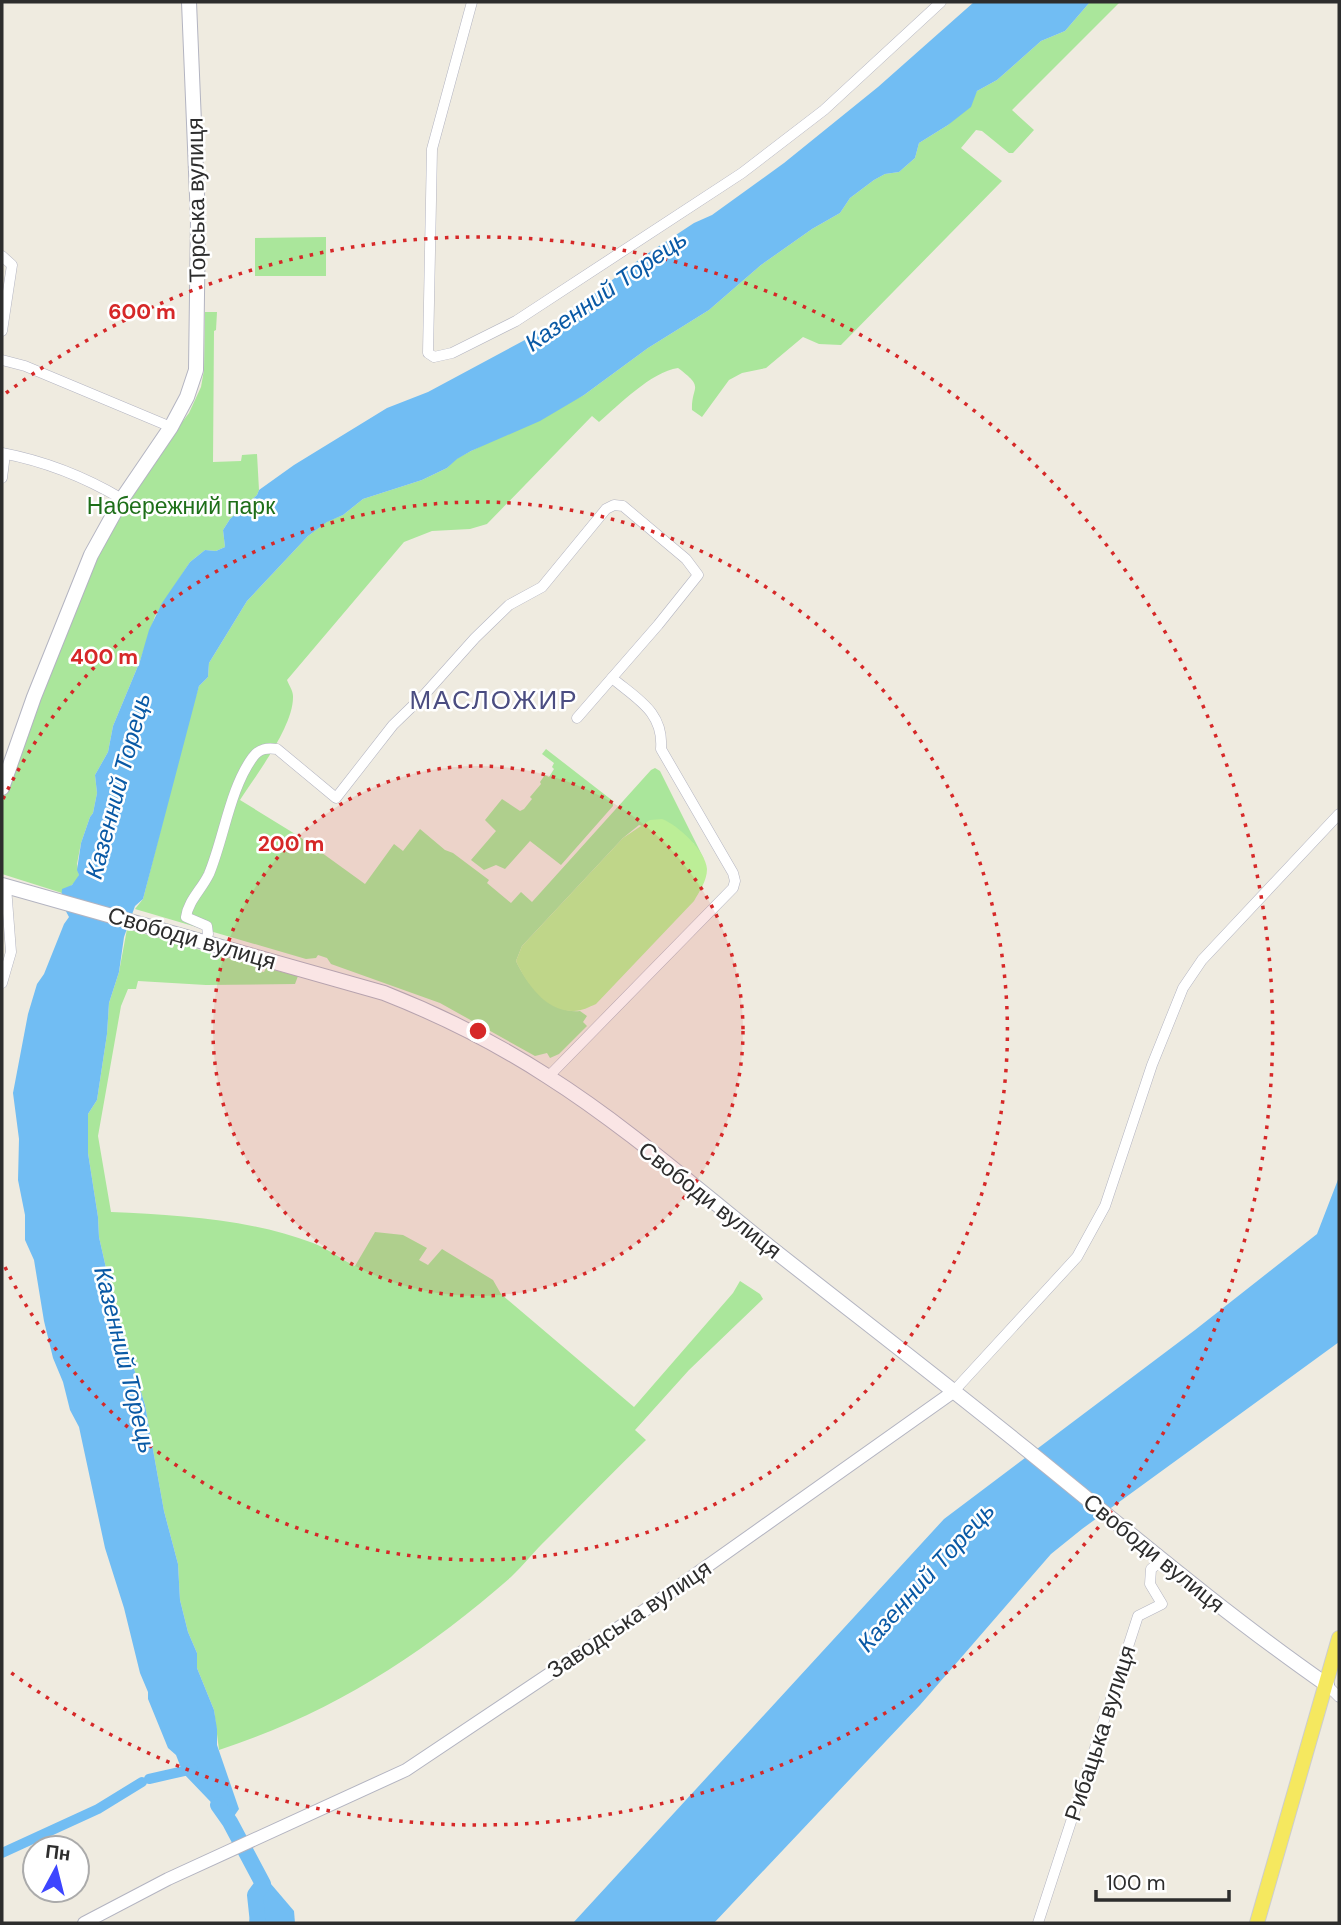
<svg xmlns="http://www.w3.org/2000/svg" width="1341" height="1925" viewBox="0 0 1341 1925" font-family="'DM Sans',sans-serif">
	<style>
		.green { fill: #aae69b }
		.pitch { fill: #bcee97 }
		.water { fill: #71bdf3 }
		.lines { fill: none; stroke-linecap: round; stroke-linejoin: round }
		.canal { stroke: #71bdf3; stroke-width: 10 }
		.river { stroke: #71bdf3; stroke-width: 16 }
		.minor-casing { stroke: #b3b4c1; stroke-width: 11 }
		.tertiary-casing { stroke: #b3b4c1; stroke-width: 14 }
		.secondary-casing { stroke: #b3b4c1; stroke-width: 16 }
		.primary-casing { stroke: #cdcdcd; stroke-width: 16 }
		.minor { stroke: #fff; stroke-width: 10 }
		.tertiary { stroke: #fff; stroke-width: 12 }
		.secondary { stroke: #fff; stroke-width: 14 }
		.primary { stroke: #f5e85f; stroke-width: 14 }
		.ring { fill: none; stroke: #d62828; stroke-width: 3.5; stroke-dasharray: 3.5 7 }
		.labels { text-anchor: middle; stroke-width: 5; stroke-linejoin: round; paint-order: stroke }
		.street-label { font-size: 23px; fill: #2d2d2d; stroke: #fff }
		.park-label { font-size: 23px; fill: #1e6f19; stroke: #fff }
		.water-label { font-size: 24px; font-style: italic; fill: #0959a5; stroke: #fff }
		.quarter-label { font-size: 26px; letter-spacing: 2px; fill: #4b4d81; stroke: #fff }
		.centre { fill: #d62828; stroke: #fff; stroke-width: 3.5 }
		.ring-label { font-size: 21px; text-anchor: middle; font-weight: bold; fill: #d62828; stroke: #fff; stroke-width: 5; stroke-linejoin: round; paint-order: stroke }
	</style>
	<rect width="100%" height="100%" fill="#efebe0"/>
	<g class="green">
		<path d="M 1090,2 L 1120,2 L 1012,110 L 1034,130 L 1013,153 L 1009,153 L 982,131 L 976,130 L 961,148 L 1002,181 L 841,345 L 819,344 L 803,337 L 766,368 L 742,373 L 729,380 L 702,417 L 692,410 C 691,385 706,389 678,368 C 651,372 619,405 599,422 L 592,416 L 487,524 L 470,529 L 432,531 L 404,542 L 287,680 C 289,685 293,691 293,696 C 294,726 256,775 240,800 L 300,837 L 365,884 L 394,844 L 403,851 L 420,829 L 445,850 L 453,853 L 489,880 L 487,883 L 511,903 L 521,892 L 532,902 L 651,770 L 655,768 L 660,771 L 704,859 L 693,843 L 639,825 L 623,838 L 522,946 L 516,961 C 527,985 552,1014 580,1011 L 587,1016 L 583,1022 L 587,1026 L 559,1054 L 550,1058 L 547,1053 L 535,1056 L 440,1003 L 331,964 L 327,958 L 318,955 L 316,958 L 306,959 L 135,909 L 143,899 L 190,714 L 199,686 L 208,677 L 209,663 L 247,601 L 308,536 L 328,521 L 343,515 L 363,499 L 422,480 L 447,468 L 456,459 L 471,451 L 584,395 L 648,348 L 709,310 L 761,265 L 812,229 L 840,213 L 850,198 L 874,180 L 885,174 L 899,172 L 915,158 L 919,143 L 948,125 L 977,91 L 997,80 L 1041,41 L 1065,31 Z"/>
		<path d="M 326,237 L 326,276 L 255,276 L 255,238 Z"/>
		<path d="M 205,312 L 217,312 L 216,330 L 214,331 L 213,462 L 241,461 L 242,455 L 257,454 L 259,490 L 257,495 L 230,519 L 223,530 L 225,547 L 216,551 L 205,550 L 190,562 L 155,616 L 140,661 L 113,726 L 108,752 L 95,775 L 97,793 L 93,813 L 90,817 L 81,843 L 77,864 L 79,875 L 78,880 L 62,893 L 2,874 L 2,801 L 34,710 L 94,556 L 155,458 L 189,413 L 201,387 L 204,370 Z"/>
		<path d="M 546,749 L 613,801 L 613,806 L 561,865 L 530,841 L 505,869 L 496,865 L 484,870 L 471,860 L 496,831 L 485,820 L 502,799 L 520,811 L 524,809 L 532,799 L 530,797 L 541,784 L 540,782 L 545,775 L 549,777 L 554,769 L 552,767 L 554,763 L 542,754 Z"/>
		<path d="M 127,929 L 256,966 L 255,970 L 264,972 L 266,968 L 298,976 L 295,984 L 206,985 L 138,981 L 136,989 L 128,989 L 121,1006 L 98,1136 L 111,1212 C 178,1215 250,1219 313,1243 C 327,1248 341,1259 355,1266 L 375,1232 L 403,1235 L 427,1248 L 419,1260 L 428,1265 L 442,1249 L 493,1280 L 501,1294 L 634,1407 L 733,1293 L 740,1281 L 760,1294 L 763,1299 L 689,1370 L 635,1430 L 646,1440 C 613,1472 581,1505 548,1538 C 535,1550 524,1565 511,1577 C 422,1655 332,1713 219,1750 L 214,1710 L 197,1668 L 197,1653 L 188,1632 L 180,1600 L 178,1564 L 164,1511 L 145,1405 L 113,1299 L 99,1237 L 98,1217 L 88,1153 L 88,1114 L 97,1100 L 107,1034 L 109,1003 L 119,972 Z"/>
	</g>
	<path class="pitch" d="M 662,819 C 678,825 706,851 707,869 C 707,881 699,892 694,901 L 596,1004 C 589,1007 582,1011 574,1011 C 546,1012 526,983 516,961 L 522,946 L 623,838 L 650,820 Z"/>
	<g class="water">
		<path d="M 974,2 L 1090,2 L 1065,31 L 1041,41 L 997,80 L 977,91 L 971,107 L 948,125 L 919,143 L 915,158 L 899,172 L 885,174 L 874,180 L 850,198 L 840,213 L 812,229 L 761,265 L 709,310 L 648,348 L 584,395 L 540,421 L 471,451 L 457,459 L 447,468 L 422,480 L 363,499 L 343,515 L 327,522 L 308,536 L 247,601 L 209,663 L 208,677 L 199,686 L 143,899 L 135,906 L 124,937 L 119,972 L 109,1003 L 107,1034 L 97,1100 L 88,1114 L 88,1153 L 98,1217 L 99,1237 L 113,1299 L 145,1405 L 164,1511 L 178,1564 L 180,1600 L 188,1632 L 197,1653 L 197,1668 L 214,1710 L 217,1729 L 217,1745 L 239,1809 L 230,1822 L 183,1773 L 176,1755 L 168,1748 L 148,1699 L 148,1692 L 140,1673 L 124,1608 L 105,1548 L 79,1427 L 70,1410 L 63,1382 L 53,1358 L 44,1321 L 34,1260 L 25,1240 L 25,1215 L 18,1180 L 19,1139 L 13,1093 L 28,1014 L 37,984 L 44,974 L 64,924 L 69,917 L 61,902 L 62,889 L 72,885 L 79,875 L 77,870 L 81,843 L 90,817 L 93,813 L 97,793 L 95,775 L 108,752 L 113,726 L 140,661 L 149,630 L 162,603 L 190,562 L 205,550 L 216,551 L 225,547 L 223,530 L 230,519 L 257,495 L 259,490 L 294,465 L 387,408 L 428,392 L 551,326 L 644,256 L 694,223 L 712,215 L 784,163 L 878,87 Z"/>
		<path d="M 1339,1177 L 1339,1342 L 1082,1529 L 1051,1554 L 920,1705 L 714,1923 L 573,1923 L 944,1519 L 1195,1330 L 1317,1234 Z"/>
		<path d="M 256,1883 L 271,1884 L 294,1911 L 295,1923 L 249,1923 Z"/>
	</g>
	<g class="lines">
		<g class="canal">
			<path d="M 149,1779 L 193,1769"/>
			<path d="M 2,1853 L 98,1809 L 142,1782"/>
		</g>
		<path class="river" d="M 218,1805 L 230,1822 L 263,1884 L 255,1895 L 258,1923"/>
		<defs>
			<g id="minor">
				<path d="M 472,2 L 432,149 L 428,353 L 434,357 L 452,353 L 516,321 L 742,173 L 824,110 L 941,2"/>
				<path d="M 2,256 L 12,265 L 2,331"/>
				<path d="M 2,360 L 25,366 L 171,427"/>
				<path d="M 2,453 C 44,461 85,477 122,499"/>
				<path d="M 2,478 L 5,454"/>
				<path d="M 205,942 L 208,934 L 207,926 L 186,917 C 188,901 202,889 209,874 C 224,838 230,788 253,757 C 260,748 267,748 277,749 L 336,798 L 393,725 L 424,695 L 475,638 L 509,605 L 542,587 L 606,509 L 614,505 L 623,506 L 686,559 L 698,575 L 658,625 L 577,718"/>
				<path d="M 2,983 L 11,952 L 6,887"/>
				<path d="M 548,1077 L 733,888 L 735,881 L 733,873 L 661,749 C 664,712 637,699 612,678"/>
				<path d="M 953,1392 L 1077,1257 L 1105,1206 L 1152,1065 L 1183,988 L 1202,960 L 1339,814"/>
				<path d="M 1327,1685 L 1339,1697"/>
				<path d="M 1038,1923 L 1138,1616 L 1162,1604 L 1150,1584 L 1151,1569 L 1161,1561"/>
			</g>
			<path id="tertiary" d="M 84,1923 L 168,1879 L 406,1770 L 651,1606 L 953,1392"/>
			<g id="secondary">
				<path d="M 2,788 L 34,697 L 91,555 L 122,499 L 171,427 L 187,397 L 196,370 L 198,220 L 189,2"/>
				<path d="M 2,885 L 384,993 C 440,1015 496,1043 547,1076 C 626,1126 698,1190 771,1248 C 856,1315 942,1381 1026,1449 C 1125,1529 1222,1612 1327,1685"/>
			</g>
			<path id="primary" d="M 1257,1923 L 1339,1638"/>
		</defs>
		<use href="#minor" class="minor-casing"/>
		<use href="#tertiary" class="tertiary-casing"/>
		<use href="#secondary" class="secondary-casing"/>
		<use href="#primary" class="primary-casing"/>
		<use href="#minor" class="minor"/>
		<use href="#tertiary" class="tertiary"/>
		<use href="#secondary" class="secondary"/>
		<use href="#primary" class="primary"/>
	</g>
	<circle cx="478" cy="1031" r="265" fill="#d62828" fill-opacity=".12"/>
	<g class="ring">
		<circle cx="478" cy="1031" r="265"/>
		<path d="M3 799A529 529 0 1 1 3 1263"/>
		<path d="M6 393A794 794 0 1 1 6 1669"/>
	</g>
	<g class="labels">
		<g class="street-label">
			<text transform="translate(196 200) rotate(-91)" y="8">Торська вулиця</text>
			<text transform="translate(192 938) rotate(16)" y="8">Свободи вулиця</text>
			<text transform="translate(710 1200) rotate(38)" y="8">Свободи вулиця</text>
			<text transform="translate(1154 1553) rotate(39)" y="8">Свободи вулиця</text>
			<text transform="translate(629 1619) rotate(-34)" y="8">Заводська вулиця</text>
			<text transform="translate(1100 1733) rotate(-72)" y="8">Рибацька вулиця</text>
		</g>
		<g class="park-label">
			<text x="181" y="514">Набережний парк</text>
		</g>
		<g class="water-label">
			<text transform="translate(606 291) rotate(-35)" y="8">Казенний Торець</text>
			<text transform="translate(118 786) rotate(-75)" y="8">Казенний Торець</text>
			<text transform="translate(125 1360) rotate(76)" y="8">Казенний Торець</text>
			<text transform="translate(926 1577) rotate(-48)" y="8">Казенний Торець</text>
		</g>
		<g class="quarter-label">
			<text x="494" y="709">МАСЛОЖИР</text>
		</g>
	</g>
	<circle cx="478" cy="1031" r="10" class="centre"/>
	<g class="ring-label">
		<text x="142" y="319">600 m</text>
		<text x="104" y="664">400 m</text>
		<text x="291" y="851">200 m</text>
	</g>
	<rect width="1341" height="1925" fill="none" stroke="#2d2d2d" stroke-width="7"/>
	<g transform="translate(56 1869) rotate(7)"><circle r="33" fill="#ffffff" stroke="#ababab" stroke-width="2"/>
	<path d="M0-5L12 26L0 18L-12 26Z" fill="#3d45ff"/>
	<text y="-10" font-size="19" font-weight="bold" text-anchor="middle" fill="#2d2d2d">Пн</text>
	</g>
	<path d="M1096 1890v10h133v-10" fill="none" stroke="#2d2d2d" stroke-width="3.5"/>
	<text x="1106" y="1890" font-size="21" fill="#2d2d2d" stroke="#ffffff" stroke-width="5" paint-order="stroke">100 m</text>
</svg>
